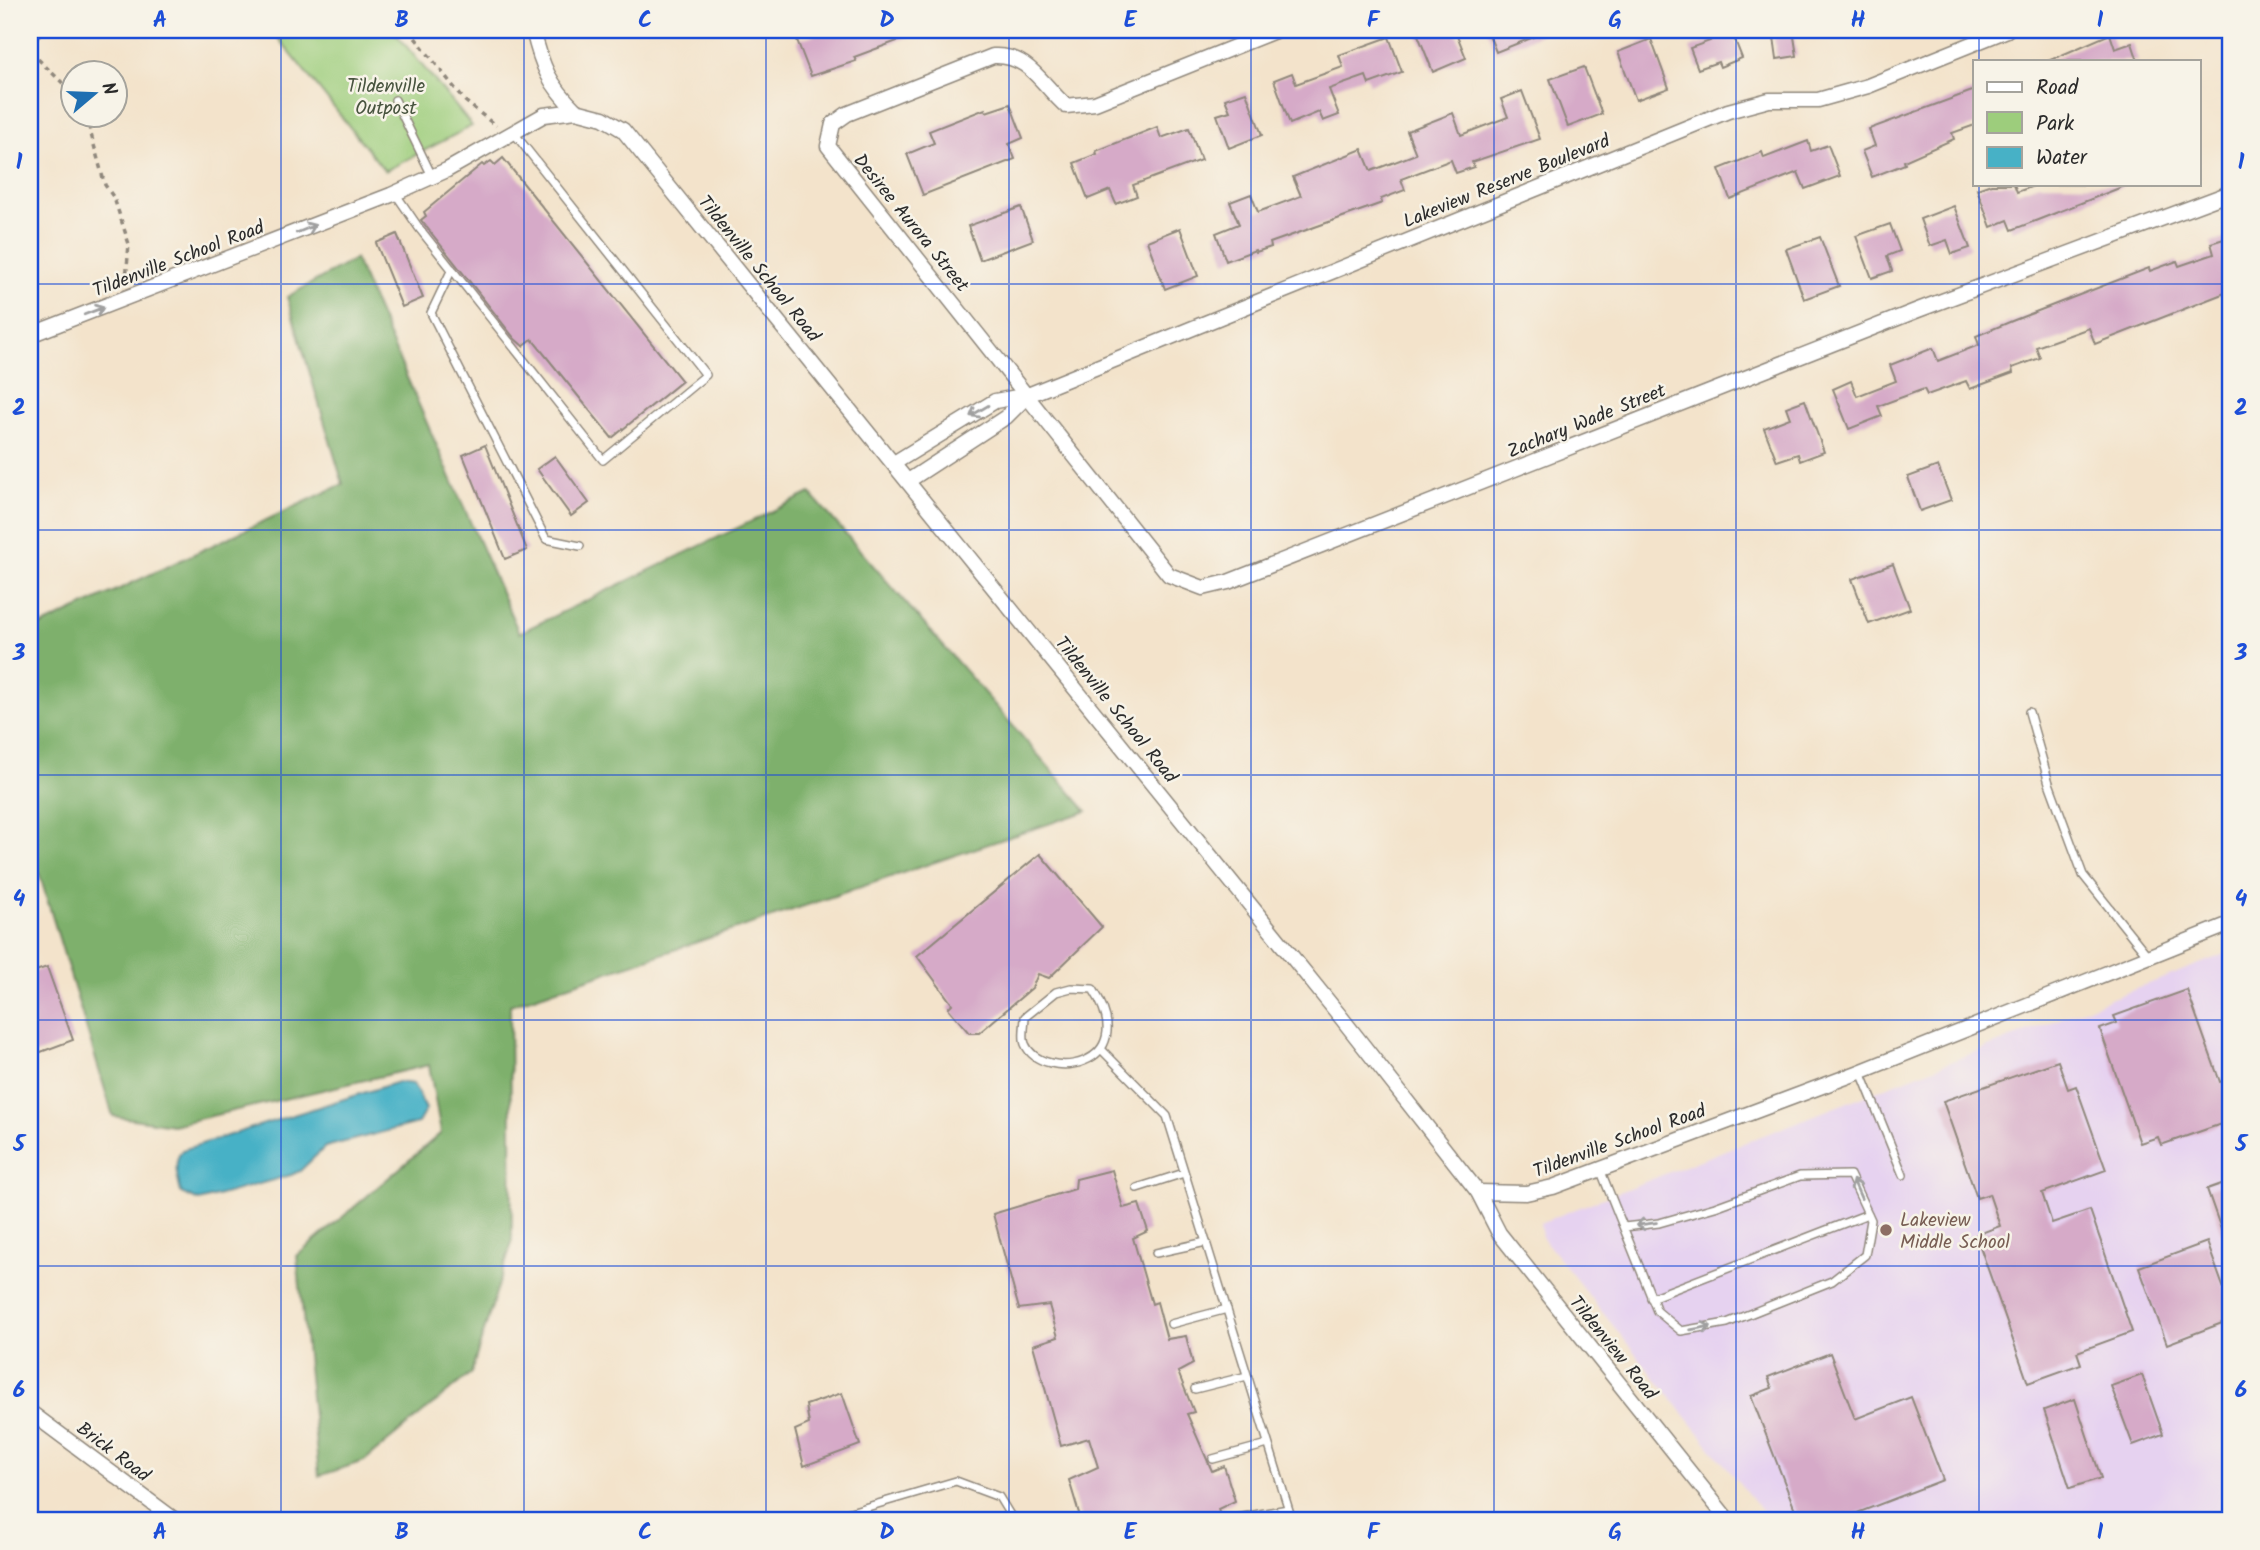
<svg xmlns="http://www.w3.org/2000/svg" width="2260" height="1550" viewBox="0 0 2260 1550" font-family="Kalam,sans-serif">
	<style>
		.built { fill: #e6d2f0 }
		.green { fill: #9dcd7c; stroke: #647c54; stroke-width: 2 }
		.forest { fill: #7eb06c; stroke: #546e4c; stroke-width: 2 }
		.water { fill: #47b1c6; stroke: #396e78; stroke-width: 2 }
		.building { fill: #d6aac8 }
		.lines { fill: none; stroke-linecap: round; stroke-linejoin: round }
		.lane-casing { stroke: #8f877b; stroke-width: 10 }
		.street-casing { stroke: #8f877b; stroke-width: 17 }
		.path { stroke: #8f877b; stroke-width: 3.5; stroke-dasharray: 5 5; stroke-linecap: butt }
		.lane { stroke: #fff; stroke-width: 7 }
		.street { stroke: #fff; stroke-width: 14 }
		.oneway { stroke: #a0a0a0 }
		.grid { fill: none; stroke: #1d4ed8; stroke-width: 2; stroke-opacity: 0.55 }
		.education-dot { fill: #8d6e63; stroke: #f7f3e8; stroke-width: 2.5 }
		.labels { text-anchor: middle; stroke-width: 5; stroke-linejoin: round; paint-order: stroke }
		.park-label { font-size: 19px; fill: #48543f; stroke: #f7f3e8 }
		.street-label { font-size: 19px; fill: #2b2b2b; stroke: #f7f3e8 }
		.education-label { font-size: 19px; fill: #785e54; stroke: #f7f3e8; text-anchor: start }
		.neatline { fill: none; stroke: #1d4ed8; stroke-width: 2.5 }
		.grid-label { font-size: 23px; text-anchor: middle; font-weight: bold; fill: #1d4ed8 }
	</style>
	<rect width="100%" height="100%" fill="#f7f3e8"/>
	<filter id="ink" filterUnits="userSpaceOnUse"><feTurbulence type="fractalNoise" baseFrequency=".0143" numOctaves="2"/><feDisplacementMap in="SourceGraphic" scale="14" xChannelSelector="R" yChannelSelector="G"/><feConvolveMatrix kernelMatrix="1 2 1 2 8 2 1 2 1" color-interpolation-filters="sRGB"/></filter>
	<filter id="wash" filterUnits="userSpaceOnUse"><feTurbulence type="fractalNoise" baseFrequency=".00686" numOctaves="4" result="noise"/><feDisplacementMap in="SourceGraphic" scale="28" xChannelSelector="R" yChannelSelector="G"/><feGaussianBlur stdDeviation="1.57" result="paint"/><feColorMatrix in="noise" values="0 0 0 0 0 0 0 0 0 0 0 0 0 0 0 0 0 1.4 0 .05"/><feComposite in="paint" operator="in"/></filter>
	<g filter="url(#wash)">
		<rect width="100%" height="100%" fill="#f3e3cb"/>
		<path class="built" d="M 2230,952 L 2230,1520 L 1769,1520 L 1542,1237 L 1540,1223 Z"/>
		<path class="green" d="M 302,30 L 393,30 L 472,126 L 385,171 L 278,38 Z"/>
		<path class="forest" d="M 355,259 L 519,633 L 810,493 L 1087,811 L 510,1005 L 512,1242 L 471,1373 L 364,1461 L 319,1476 L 297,1256 L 441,1133 L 429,1065 L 173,1125 L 113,1116 L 30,843 L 30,631 L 343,484 L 287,297 Z"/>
		<path class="water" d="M 398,1082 L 413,1084 L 426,1109 L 418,1123 L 325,1147 L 300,1171 L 291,1175 L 199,1201 L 181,1193 C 178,1178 172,1163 182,1150 Z"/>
		<g id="blocks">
			<g class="building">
				<path d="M 815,30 L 924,30 L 924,31 L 854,57 L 856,61 L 811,76 L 797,40 L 817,34 Z"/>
				<path d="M 1416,30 L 1455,30 L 1466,58 L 1433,72 Z"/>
				<path d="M 1487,30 L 1549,30 L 1549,31 L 1496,52 Z"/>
				<path d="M 1706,30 L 1731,30 L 1742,58 L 1720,67 L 1718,62 L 1698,69 L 1690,48 L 1710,41 Z"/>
				<path d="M 1773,30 L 1793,30 L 1797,56 L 1777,59 Z"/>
				<path d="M 2110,34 L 2115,49 L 2132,43 L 2138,61 L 2048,61 Z"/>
				<path d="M 1389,37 L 1402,72 L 1369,84 L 1366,76 L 1329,89 L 1339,115 L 1323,121 L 1319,112 L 1290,124 L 1274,80 L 1292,73 L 1296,84 L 1343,67 L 1339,55 Z"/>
				<path d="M 1651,39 L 1669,88 L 1636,100 L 1618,52 Z"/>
				<path d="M 1584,67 L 1602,114 L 1568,127 L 1550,79 Z"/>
				<path d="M 1975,90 L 1975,125 L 1952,133 L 1954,139 L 1904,161 L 1905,164 L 1872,177 L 1862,151 L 1875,146 L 1869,129 Z"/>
				<path d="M 1522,91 L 1540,139 L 1472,162 L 1474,167 L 1456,173 L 1451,160 L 1401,179 L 1405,190 L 1381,199 L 1382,203 L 1270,243 L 1271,247 L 1256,252 L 1255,250 L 1226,261 L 1216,233 L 1239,224 L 1230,202 L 1251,194 L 1258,212 L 1301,196 L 1293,177 L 1362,149 L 1371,171 L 1416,154 L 1407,131 L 1453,113 L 1461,135 L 1508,117 L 1501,99 Z"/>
				<path d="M 1246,92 L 1262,135 L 1229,148 L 1217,115 L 1230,111 L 1225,99 Z"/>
				<path d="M 1010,104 L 1023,138 L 1009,144 L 1015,159 L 923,195 L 907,154 L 934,143 L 929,131 L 985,109 L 986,112 Z"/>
				<path d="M 1157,127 L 1161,138 L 1189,128 L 1201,160 L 1133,185 L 1137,196 L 1116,204 L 1110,190 L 1088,199 L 1074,163 L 1097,154 L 1096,151 Z"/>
				<path d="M 1808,141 L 1811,151 L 1828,145 L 1840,176 L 1805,189 L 1798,172 L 1730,199 L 1719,169 L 1762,152 L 1764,158 Z"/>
				<path d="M 503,158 L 682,381 L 612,438 L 532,339 L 523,346 L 515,339 L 421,220 L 426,216 L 424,212 L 482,164 L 484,166 L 491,161 L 495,165 Z"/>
				<path d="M 1991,184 L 2014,184 L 2017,192 L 2039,184 L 2127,185 L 2012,230 L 2008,220 L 1991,227 L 1977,189 Z"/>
				<path d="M 1954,206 L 1970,248 L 1952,254 L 1947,240 L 1930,246 L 1920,219 Z"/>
				<path d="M 1021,207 L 1033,240 L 980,260 L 968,226 Z"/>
				<path d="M 1890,224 L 1900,251 L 1887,256 L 1892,271 L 1872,278 L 1856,236 Z"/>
				<path d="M 1180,228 L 1198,276 L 1165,289 L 1147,241 Z"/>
				<path d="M 397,234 L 423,298 L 402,307 L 376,243 Z"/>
				<path d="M 1820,237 L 1839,286 L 1804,299 L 1786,249 Z"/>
				<path d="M 2230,237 L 2230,291 L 2095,344 L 2089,328 L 2036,347 L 2040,358 L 2012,368 L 2013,373 L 1970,389 L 1966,381 L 1927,395 L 1924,389 L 1878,406 L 1882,416 L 1849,429 L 1833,389 L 1851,381 L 1857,396 L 1896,381 L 1890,365 L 1933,348 L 1938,361 L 1979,345 L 1976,336 L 2012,321 L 2149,268 L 2150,271 L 2177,261 L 2179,266 L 2214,254 L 2211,243 Z"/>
				<path d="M 1805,400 L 1824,452 L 1800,461 L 1798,454 L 1777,461 L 1764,428 L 1790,418 L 1786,407 Z"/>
				<path d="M 485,445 L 527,550 L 505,559 L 463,455 Z"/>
				<path d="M 555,456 L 589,503 L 571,516 L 537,469 Z"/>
				<path d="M 1938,466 L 1951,500 L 1920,511 L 1908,477 Z"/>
				<path d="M 1893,564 L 1910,609 L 1869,624 L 1852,579 Z"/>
				<path d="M 1040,854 L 1102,927 L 1049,978 L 1038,974 L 1032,988 L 979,1033 L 969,1033 L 948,1008 L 952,1004 L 917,956 Z"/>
				<path d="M 47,967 L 73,1040 L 30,1056 L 30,973 Z"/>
				<path d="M 2187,990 L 2220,1082 L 2230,1078 L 2230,1121 L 2161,1145 L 2158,1137 L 2140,1143 L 2100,1029 L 2117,1023 L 2114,1016 Z"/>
				<path d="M 2058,1061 L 2068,1089 L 2076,1086 L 2106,1170 L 2042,1193 L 2052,1223 L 2090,1210 L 2132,1332 L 2077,1352 L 2081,1364 L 2028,1383 L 1976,1235 L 2000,1226 L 1989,1194 L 1977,1198 L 1943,1101 Z"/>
				<path d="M 1112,1170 L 1123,1208 L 1139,1204 L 1148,1231 L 1133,1238 L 1152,1304 L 1157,1302 L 1167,1339 L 1186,1336 L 1193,1364 L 1178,1372 L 1194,1412 L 1187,1414 L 1212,1471 L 1224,1466 L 1235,1501 L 1218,1509 L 1221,1520 L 1081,1520 L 1069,1480 L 1098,1467 L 1089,1438 L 1061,1446 L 1033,1345 L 1058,1337 L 1049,1305 L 1019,1309 L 993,1214 L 1075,1189 L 1076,1179 Z"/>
				<path d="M 2230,1181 L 2230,1248 L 2228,1249 L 2207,1189 Z"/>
				<path d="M 2207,1242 L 2230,1306 L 2230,1320 L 2167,1344 L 2139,1267 Z"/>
				<path d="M 1830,1353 L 1855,1419 L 1911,1397 L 1943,1480 L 1839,1520 L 1799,1520 L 1751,1396 L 1772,1388 L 1768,1377 Z"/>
				<path d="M 2142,1375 L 2163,1434 L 2133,1445 L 2111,1386 Z"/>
				<path d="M 842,1393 L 860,1445 L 804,1466 L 795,1430 L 809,1424 L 806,1405 Z"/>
				<path d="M 2075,1399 L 2101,1478 L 2070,1488 L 2044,1410 Z"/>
			</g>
		</g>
	</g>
	<g filter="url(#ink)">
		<use href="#blocks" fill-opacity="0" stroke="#8f877b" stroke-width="2"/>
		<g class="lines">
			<defs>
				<g id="lane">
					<path d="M 395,100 L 432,176"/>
					<path d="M 395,193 L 419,228 L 603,460 L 706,375 L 514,133"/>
					<path d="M 452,269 L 431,313 L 546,539 L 580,546"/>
					<path d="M 2029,712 L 2049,783 L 2083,875 L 2148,956"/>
					<path d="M 1071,988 L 1093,989 C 1144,1068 1042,1083 1025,1044 C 1022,1037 1025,1024 1025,1017 L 1056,992 Z"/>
					<path d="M 1102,1050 L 1167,1116 L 1292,1520"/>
					<path d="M 1861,1072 L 1903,1175"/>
					<path d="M 1600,1169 L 1657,1311 L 1681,1331 L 1727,1323 L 1832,1281 L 1865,1255 L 1871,1220 L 1850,1175 L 1800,1176 L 1715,1207 L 1659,1223 L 1624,1227"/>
					<path d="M 1137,1188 L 1184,1173"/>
					<path d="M 1156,1253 L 1206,1242"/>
					<path d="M 1651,1298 L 1868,1214"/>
					<path d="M 1171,1324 L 1227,1309"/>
					<path d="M 1195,1389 L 1247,1376"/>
					<path d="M 1213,1459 L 1268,1444"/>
					<path d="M 1237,1518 L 1288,1509"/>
					<path d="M 823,1520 L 956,1481 L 999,1497 L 1013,1520"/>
				</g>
				<g id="street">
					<path d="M 533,30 C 542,67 549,84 576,111"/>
					<path d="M 1277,30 L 1095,103 L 1066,106 C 1041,84 1029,54 993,56 L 847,114 L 833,124 L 828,146 L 1169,575 L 1203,588 L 1228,582 L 1918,310 L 2230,193"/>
					<path d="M 30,37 L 34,30"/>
					<path d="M 30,335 L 391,195 L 447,170 L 544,115 L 576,111 L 603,118 L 623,130 L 1340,1016 L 1478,1192 L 1499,1233 L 1728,1520"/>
					<path d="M 894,463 L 995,401 L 1028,395 L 1728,111 L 1769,100 L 1818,100 L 1868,86 L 2007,30"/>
					<path d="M 908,481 L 1006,417 L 1028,395"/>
					<path d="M 1478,1192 L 1526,1193 L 1553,1187 L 1857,1073 L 2230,924"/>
					<path d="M 30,1412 L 175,1520"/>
				</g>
			</defs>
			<use href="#lane" class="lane-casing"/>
			<use href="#street" class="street-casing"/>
			<g class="path">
				<path d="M 409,30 L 465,101 L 496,126"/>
				<path d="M 38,59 L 74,94"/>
				<path d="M 86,116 L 105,185 L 114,198 L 129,244 L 126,280"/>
			</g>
			<use href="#lane" class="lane"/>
			<use href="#street" class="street"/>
		</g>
		<defs><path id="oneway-shaft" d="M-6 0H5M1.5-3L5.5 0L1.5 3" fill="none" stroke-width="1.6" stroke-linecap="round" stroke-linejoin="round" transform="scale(1.75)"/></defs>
		<g class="oneway">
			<use href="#oneway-shaft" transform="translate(306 229) rotate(-22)"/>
			<use href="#oneway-shaft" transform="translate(94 311) rotate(-21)"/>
			<use href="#oneway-shaft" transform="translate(979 411) rotate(149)"/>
			<use href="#oneway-shaft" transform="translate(1857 1189) rotate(-114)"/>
			<use href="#oneway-shaft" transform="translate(1646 1224) rotate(173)"/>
			<use href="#oneway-shaft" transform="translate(1701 1328) rotate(-10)"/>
		</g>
	</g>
	<path class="grid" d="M 281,30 L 281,1520M 524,30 L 524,1520M 766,30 L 766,1520M 1009,30 L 1009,1520M 1251,30 L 1251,1520M 1494,30 L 1494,1520M 1736,30 L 1736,1520M 1979,30 L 1979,61M 1979,184 L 1979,1520M 30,284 L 2230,284M 30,530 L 2230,530M 30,775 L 2230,775M 30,1020 L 2230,1020M 30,1266 L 2230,1266"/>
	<circle class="education-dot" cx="1886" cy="1230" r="7"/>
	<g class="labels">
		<g class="park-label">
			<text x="386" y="92">Tildenville<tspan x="386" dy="22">Outpost</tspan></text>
		</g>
		<g class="street-label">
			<text transform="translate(1506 180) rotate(-22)" y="7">Lakeview Reserve Boulevard</text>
			<text transform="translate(912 222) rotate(51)" y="7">Desiree Aurora Street</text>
			<text transform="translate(178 258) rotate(-21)" y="7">Tildenville School Road</text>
			<text transform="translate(760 268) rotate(51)" y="7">Tildenville School Road</text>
			<text transform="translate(1586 420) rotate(-22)" y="7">Zachary Wade Street</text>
			<text transform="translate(1117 709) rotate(51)" y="7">Tildenville School Road</text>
			<text transform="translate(1619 1140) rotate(-20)" y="7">Tildenville School Road</text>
			<text transform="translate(1614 1347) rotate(51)" y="7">Tildenview Road</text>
			<text transform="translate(114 1451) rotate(37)" y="7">Brick Road</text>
		</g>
		<g class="education-label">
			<text x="1900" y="1226">Lakeview<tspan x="1900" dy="22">Middle School</tspan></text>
		</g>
	</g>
	<rect width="2260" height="1550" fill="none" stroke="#f7f3e8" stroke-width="77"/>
	<rect x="1973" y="60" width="228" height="126" fill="#f7f3e8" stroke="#a5a39c" stroke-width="2"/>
	<rect x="1987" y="82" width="35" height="10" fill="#ffffff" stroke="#a5a39c" stroke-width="2"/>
	<text x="2036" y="94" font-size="21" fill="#2b2b2b">Road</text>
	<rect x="1987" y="112" width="35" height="21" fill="#9dcd7c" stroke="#a5a39c" stroke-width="2"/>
	<text x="2036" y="130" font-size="21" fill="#2b2b2b">Park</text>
	<rect x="1987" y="147" width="35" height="21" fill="#47b1c6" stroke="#a5a39c" stroke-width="2"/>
	<text x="2036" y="164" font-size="21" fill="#2b2b2b">Water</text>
	<g transform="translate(94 94) rotate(71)"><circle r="33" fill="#f7f3e8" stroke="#a5a39c" stroke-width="2"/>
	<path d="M0-5L12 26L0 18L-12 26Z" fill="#1f6fb2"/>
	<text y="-10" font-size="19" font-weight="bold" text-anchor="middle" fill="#2b2b2b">N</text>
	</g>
	<rect x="38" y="38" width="2184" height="1474" class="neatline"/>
	<g class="grid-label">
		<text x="160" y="27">A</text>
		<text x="402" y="27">B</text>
		<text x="645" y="27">C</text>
		<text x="887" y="27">D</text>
		<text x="1130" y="27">E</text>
		<text x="1373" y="27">F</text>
		<text x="1615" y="27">G</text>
		<text x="1858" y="27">H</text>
		<text x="2100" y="27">I</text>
		<text x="19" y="169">1</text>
		<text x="2241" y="169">1</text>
		<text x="19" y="415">2</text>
		<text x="2241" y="415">2</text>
		<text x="19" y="660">3</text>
		<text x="2241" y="660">3</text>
		<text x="19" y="906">4</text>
		<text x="2241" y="906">4</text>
		<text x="19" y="1151">5</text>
		<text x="2241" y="1151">5</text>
		<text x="19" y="1397">6</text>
		<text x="2241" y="1397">6</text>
		<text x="160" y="1539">A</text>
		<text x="402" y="1539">B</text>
		<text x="645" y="1539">C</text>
		<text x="887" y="1539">D</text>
		<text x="1130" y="1539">E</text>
		<text x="1373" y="1539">F</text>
		<text x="1615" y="1539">G</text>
		<text x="1858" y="1539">H</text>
		<text x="2100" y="1539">I</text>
	</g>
</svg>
